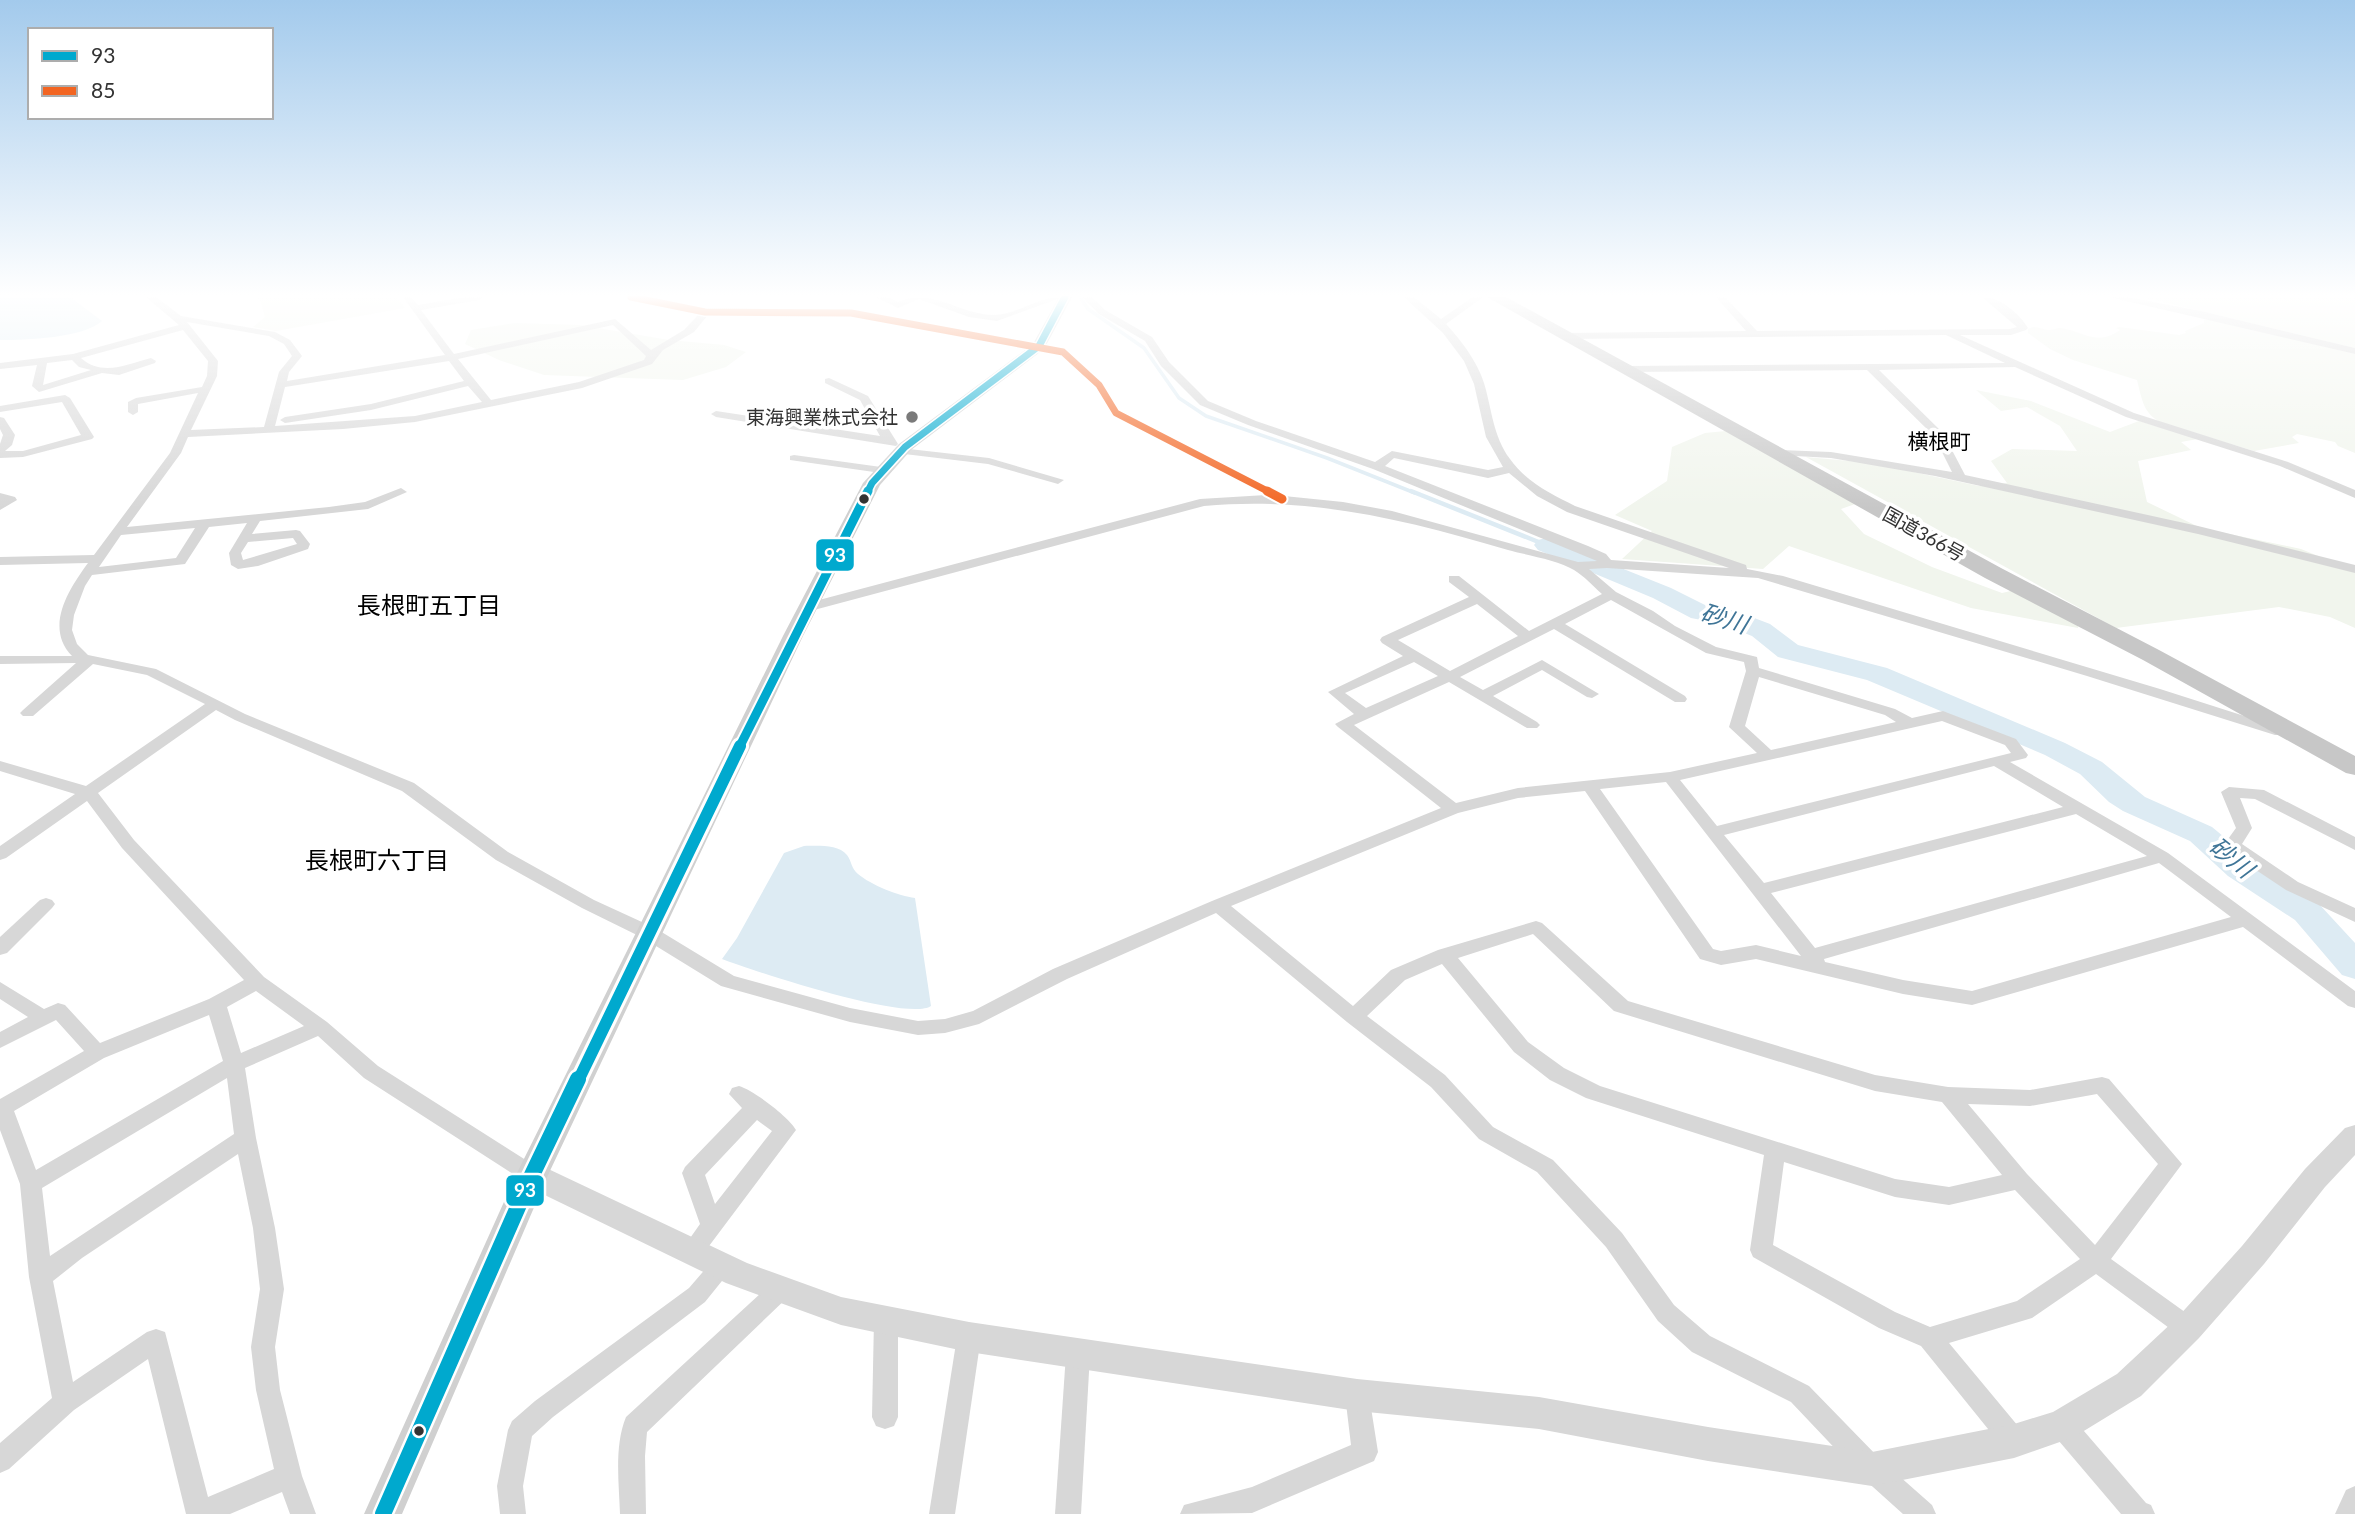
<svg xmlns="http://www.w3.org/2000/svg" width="2355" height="1514" viewBox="0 0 2355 1514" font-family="Lato,'Noto Sans JP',sans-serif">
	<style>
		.green { fill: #f1f5ed }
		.water { fill: #ddebf3 }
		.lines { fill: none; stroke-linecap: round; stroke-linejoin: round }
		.stream-far1 { stroke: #ddebf3; stroke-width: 3.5 }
		.stream { stroke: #ddebf3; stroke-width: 4.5 }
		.river { fill: #ddebf3; fill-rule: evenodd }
		.minor { fill: #d7d7d7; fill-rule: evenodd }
		.tertiary { fill: #d7d7d7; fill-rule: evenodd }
		.secondary { fill: #d0d0d0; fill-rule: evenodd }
		.trunk { fill: #c7c7c7; fill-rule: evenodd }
		.bus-1-far3-casing { stroke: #fff; stroke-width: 10 }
		.bus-1-far2-casing { stroke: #fff; stroke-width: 13 }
		.bus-1-far1-casing { stroke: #fff; stroke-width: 18 }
		.bus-1-casing { stroke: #fff; stroke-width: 21 }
		.bus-2-far1-casing { stroke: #fff; stroke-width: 10 }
		.bus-2-casing { stroke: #fff; stroke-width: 13 }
		.bus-1-far3 { stroke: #00a9ce; stroke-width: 7 }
		.bus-1-far2 { stroke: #00a9ce; stroke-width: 9 }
		.bus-1-far1 { stroke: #00a9ce; stroke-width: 12 }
		.bus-1 { stroke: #00a9ce; stroke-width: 16 }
		.bus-2-far1 { stroke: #f26522; stroke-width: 7 }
		.bus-2 { stroke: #f26522; stroke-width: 9 }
		.poi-dot { fill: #7a7a7a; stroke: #fff; stroke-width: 2.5 }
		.bus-dot { fill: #333; stroke: #fff; stroke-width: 2.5 }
		.labels { text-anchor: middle; stroke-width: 7; stroke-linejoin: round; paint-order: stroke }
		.far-poi-label { font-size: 19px; fill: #333; stroke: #fff; text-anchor: end }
		.far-street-label { font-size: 19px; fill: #333; stroke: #fff }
		.far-quarter-label { font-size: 21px; fill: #000; stroke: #fff }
		.neighbourhood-label { font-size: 24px; fill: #000; stroke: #fff }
		.water-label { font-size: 24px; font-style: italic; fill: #3f7597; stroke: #fff }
		.line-badge { stroke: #fff; stroke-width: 2.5 }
		.badge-label { font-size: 19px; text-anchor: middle; font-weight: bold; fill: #fff }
	</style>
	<rect width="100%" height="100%" fill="#fff"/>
	<g class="green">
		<path d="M 255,297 L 397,297 L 405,308 L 276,331 L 253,327 L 265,317 L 260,300 Z"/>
		<path d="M 2142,297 L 2355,297 L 2355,348 Z"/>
		<path d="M 2211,319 L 2355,354 L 2355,453 L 2338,446 L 2335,442 L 2297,434 L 2292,437 L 2299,443 L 2254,451 L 2162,423 C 2143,414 2142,399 2137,380 L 2073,360 L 2050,349 L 2028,333 L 2028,329 C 2037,324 2040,330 2049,330 C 2053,330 2057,328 2060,328 C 2084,331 2096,347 2120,330 L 2116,328 L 2119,327 L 2179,335 L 2186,333 L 2185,331 L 2204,323 L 2204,320 Z"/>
		<path d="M 515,323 L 580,325 L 669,340 L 724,345 L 746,352 L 726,367 L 683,380 L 544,375 L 499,360 L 465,344 L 471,330 Z"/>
		<path d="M 1976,390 L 2031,401 L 2110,432 L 2139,421 L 2198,439 L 2181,442 L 2191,450 L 2138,461 L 2147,502 L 2201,528 L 2301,549 L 2355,571 L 2355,628 L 2330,617 L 2279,607 L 2116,628 L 1806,457 L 1871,463 L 1979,486 L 2007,483 L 1991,461 L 2012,449 L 2077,451 L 2060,426 L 2027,407 L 2001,411 Z"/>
		<path d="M 1726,431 L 1858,503 L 1841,509 L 1864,534 L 1932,567 L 2002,593 L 2015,590 L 2078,624 L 2078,628 L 1971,608 L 1789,546 L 1763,569 L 1622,559 L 1652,531 L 1615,515 L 1667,481 L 1672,447 L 1705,433 Z"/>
	</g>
	<g class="water">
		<path d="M 0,297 L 70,297 L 102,321 C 83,338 26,340 0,340 Z"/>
		<path d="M 804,846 C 817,846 838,844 847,855 C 852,862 851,868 858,874 C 871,885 899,896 915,898 L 931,1006 C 907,1022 754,971 722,959 L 737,938 L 784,853 Z"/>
	</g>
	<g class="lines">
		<path class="stream-far1" d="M 1080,297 L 1088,309 L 1144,348 L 1179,398 L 1206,416 L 1327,458 L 1415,493"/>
		<path class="stream" d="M 1411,491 L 1546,545"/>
		<path class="river" d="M 1546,538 L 1671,588 L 1707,606 L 1736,611 L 1770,624 L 1798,645 L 1887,668 L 2065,743 L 2102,762 L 2145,797 L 2212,827 L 2252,860 L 2319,904 L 2355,943 L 2355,979 L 2342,975 L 2295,920 L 2228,876 L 2190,841 L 2123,811 L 2109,802 L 2080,774 L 2045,755 L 1867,680 L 1778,657 L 1752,636 L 1722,624 L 1691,618 L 1653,598 L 1538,550 L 1534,545 L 1538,540 Z"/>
		<g class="minor">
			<path d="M 146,297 L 156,297 L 181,316 L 275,332 L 290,340 L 302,356 L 289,372 L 287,381 L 445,355 L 403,297 L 411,297 L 418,305 L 465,297 L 483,297 L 479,300 L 421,310 L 454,354 L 615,319 L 651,350 L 684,330 L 699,314 L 627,297 L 643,297 L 705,309 L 851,310 L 1067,350 L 1103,383 L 1120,411 L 1284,496 L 1343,502 L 1392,511 L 1578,562 L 1597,561 L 1373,469 L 1248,425 L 1200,405 L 1161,366 L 1145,341 L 1099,314 L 1082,297 L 1092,297 L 1105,310 L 1152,337 L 1169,362 L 1208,401 L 1256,421 L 1375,462 L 1392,451 L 1488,470 L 1503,467 L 1486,437 L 1474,384 L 1464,361 L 1443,333 L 1404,297 L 1414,297 L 1441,319 L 1473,297 L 1483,297 L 1446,324 C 1461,340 1477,361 1484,383 C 1492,410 1493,436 1510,459 C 1526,482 1551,494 1575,506 L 1746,565 L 1747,569 L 1783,576 L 2160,689 L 2285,729 L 2288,732 L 2285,735 L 2275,735 L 2087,676 L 1758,578 L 1607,568 L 1589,569 L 1616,592 L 1653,611 L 1675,626 L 1716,647 L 1757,657 L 1759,668 L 1895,709 L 1912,718 L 1943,711 L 1948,713 L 2016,739 L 2028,755 L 2026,758 L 2010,762 L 2168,853 L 2355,991 L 2355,1008 L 2348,1006 L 2243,927 L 1972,1005 L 1903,994 L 1756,959 L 1721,965 L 1700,959 L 1585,791 L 1518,798 L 1458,813 L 1231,906 L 1353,1006 L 1391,970 L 1438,950 L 1536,921 L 1542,923 L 1628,1001 L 1875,1075 L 1948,1087 L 2030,1090 L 2102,1077 L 2109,1079 L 2182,1164 L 2111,1259 L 2196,1320 L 2200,1328 L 2196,1336 L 2188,1339 L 2180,1336 L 2096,1274 L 2032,1318 L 1949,1343 L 2023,1432 L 2027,1441 L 2023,1450 L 2014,1453 L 2005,1450 L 1921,1346 L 1879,1328 L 1753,1257 L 1750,1250 L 1764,1155 L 1586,1098 L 1550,1080 L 1514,1052 L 1442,964 L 1405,980 L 1367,1016 L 1445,1075 L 1493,1127 L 1553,1160 L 1622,1233 L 1674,1305 L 1710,1336 L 1809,1386 L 1881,1460 L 1932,1505 L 1936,1514 L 1903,1514 L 1863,1478 L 1791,1402 L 1692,1352 L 1658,1321 L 1606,1247 L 1537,1172 L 1479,1139 L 1431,1087 L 1347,1022 L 1216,913 L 1067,979 L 979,1024 L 945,1033 L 918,1035 L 850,1022 L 721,986 L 643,938 L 582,908 L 496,860 L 402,791 L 235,720 L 216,710 L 98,793 L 134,840 L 264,977 L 327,1022 L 378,1066 L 540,1169 L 543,1175 L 540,1181 L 532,1184 L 524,1181 L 364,1078 L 318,1036 L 245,1068 L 256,1138 L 275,1228 L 284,1289 L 275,1347 L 280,1390 L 302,1476 L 316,1514 L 290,1514 L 282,1492 L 230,1514 L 186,1514 L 148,1359 L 74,1410 L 9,1469 L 0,1473 L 0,1443 L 52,1398 L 29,1277 L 20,1184 L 0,1130 L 0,1099 L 84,1051 L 56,1020 L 0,1048 L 0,1032 L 28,1017 L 0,999 L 0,982 L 44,1009 L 58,1003 L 65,1005 L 100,1043 L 209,999 L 244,980 L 122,848 L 87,801 L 6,858 L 0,860 L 0,846 L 75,794 L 0,771 L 0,761 L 86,786 L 205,704 L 147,675 L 93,664 L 33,716 L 23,716 L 20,713 L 23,710 L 76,663 L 0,664 L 0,656 L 72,656 C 44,627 69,589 88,563 L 0,565 L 0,557 L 94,555 L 170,453 L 198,393 L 138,404 L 138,412 L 133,415 L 128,412 L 128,402 L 136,398 L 202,387 L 207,376 L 208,361 L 183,330 L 81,358 C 102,377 128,364 151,358 L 156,361 L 155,363 L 119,375 L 102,373 L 39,392 L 32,386 L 37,365 L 0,369 L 0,363 L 73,354 L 179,325 ZM 708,315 L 851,316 L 1060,354 L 1095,387 L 1112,415 L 1266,495 L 1200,499 L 804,604 L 802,607 L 804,610 L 814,610 L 1204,506 C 1311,496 1406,520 1508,550 C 1526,555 1558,560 1574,570 C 1584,576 1593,586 1602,594 L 1529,631 L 1459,576 L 1449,576 L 1449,582 L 1469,597 L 1382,637 L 1380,640 L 1382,643 L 1403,656 L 1328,692 L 1354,714 L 1335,724 L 1338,727 L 1441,808 L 1212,901 L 1053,969 L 973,1011 L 945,1019 L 918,1021 L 850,1008 L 734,976 L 655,928 L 594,900 L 508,852 L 414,783 L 245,714 L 156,669 L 88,655 L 77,644 L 72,630 L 74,615 L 85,586 L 92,575 L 185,564 L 209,527 L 247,523 L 229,553 L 231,565 L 238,569 L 258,566 L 308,549 L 310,544 L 300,531 L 296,530 L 252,534 L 260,521 L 368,509 L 407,492 L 401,488 L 365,502 L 329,507 L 127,527 L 181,453 L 188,437 L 343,429 L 415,422 L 582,388 L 652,364 L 663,350 L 694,332 ZM 187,322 L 269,336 L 284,344 L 292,356 L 279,372 L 264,427 L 191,430 L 217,376 L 218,361 ZM 613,325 L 646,356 L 644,360 L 579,382 L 491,400 L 458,359 ZM 72,360 L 79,367 L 91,370 L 43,385 L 47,363 ZM 449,361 L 464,381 L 371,404 L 285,417 L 280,420 L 285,423 L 371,410 L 468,386 L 482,402 L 415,416 L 275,426 L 285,387 ZM 1394,458 L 1488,478 L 1509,473 L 1537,496 L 1567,512 L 1729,568 L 1611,560 L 1606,554 L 1588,546 L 1385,466 ZM 195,528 L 176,558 L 99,567 L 121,535 ZM 293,538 L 297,544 L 243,560 L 241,553 L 248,542 ZM 1611,600 L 1706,653 L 1744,662 L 1746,671 L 1729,727 L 1757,753 L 1670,772 L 1518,788 L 1456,803 L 1354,725 L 1449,682 L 1527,728 L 1537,728 L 1540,725 L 1537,722 L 1493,696 L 1542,670 L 1587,697 L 1592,698 L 1599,694 L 1542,660 L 1483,690 L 1460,677 L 1554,629 L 1675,702 L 1685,702 L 1687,699 L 1685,696 L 1565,624 ZM 1477,604 L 1518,636 L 1450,671 L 1398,640 ZM 1414,662 L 1438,676 L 1366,708 L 1345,693 ZM 1759,677 L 1885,715 L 1896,722 L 1771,750 L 1745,726 ZM 1942,721 L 2005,745 L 2011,753 L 1717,826 L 1680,780 ZM 1994,766 L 2063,807 L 1764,883 L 1724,835 ZM 1666,782 L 1801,956 L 1756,945 L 1721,951 L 1713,949 L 1600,789 ZM 2076,814 L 2147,856 L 1815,948 L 1771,893 ZM 2159,863 L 2231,917 L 1972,991 L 1903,980 L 1825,962 L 1824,959 ZM 1533,934 L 1614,1011 L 1875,1091 L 1942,1102 L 2002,1175 L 1949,1187 L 1895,1179 L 1600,1086 L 1564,1068 L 1528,1042 L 1458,958 ZM 256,991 L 304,1026 L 241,1053 L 227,1007 ZM 209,1015 L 223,1061 L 36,1170 L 14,1111 L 104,1058 ZM 227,1078 L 234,1134 L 50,1256 L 42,1188 ZM 2097,1094 L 2158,1164 L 2095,1245 L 2027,1174 L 1968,1104 L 2030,1106 ZM 238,1154 L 253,1228 L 260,1289 L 251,1347 L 256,1390 L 274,1469 L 208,1497 L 165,1332 L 156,1329 L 147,1332 L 73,1382 L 53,1281 L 82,1258 ZM 1784,1162 L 1895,1197 L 1949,1205 L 2015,1190 L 2080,1259 L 2017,1301 L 1930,1327 L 1895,1312 L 1773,1245 Z"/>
			<path d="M 876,297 L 888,297 L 898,302 C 932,287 960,315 994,315 C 1017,315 1038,296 1063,297 L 997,321 L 969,317 L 919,299 L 898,308 Z"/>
			<path d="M 1716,297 L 1725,297 L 1757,331 L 2010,329 L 2017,327 L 1982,297 C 1999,296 2020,314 2028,328 L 2026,330 L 2011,335 L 1960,335 L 2134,413 L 2288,462 L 2355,490 L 2355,498 L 2280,466 L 2126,417 L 2015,367 L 1879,370 L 1943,433 L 1965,475 L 2198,526 L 2355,565 L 2355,573 L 2198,534 L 1935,476 L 1831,458 L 1776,455 L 1776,451 L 1780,450 L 1831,452 L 1952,472 L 1934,436 L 1867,370 L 1627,372 L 1622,369 L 1627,366 L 2005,363 L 1946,335 L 1567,339 L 1562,336 L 1567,333 L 1746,331 Z"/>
			<path d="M 2109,297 L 2127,297 L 2201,311 L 2355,348 L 2355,354 Z"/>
			<path d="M 829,378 L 868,396 L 898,444 L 896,446 L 716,417 L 711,414 L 716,411 L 880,436 L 860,400 L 825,383 L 825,379 Z"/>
			<path d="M 65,395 L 70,398 L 94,437 L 92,439 L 23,457 L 0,458 L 0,444 L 3,435 L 0,429 L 0,417 L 4,418 L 15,435 L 12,445 L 5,451 L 23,451 L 81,435 L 62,402 L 0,412 L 0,406 Z"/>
			<path d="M 900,448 L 989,458 L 1064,480 L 1058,484 L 988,464 L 896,453 L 896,449 Z"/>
			<path d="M 794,455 L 881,467 L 887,470 L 881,473 L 790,460 L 790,456 Z"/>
			<path d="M 0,493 L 15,497 L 17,500 L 0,510 Z"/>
			<path d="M 2229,787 L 2264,790 L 2355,837 L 2355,850 L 2255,799 L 2240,798 L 2252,828 L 2242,844 L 2298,882 L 2355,908 L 2355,922 L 2286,890 L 2226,850 L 2223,846 L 2236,828 L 2221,792 Z"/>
			<path d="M 46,898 L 52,900 L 55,904 L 52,908 L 7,953 L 0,955 L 0,937 L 40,900 Z"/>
			<path d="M 739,1086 C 753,1090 789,1117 796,1130 L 700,1258 L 692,1261 L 684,1258 L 681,1251 L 700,1224 L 682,1173 L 685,1167 L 742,1108 L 729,1094 L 732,1088 ZM 757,1120 L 772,1131 L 715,1204 L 705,1175 Z"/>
			<path d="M 722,1256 L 730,1259 L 734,1266 L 705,1302 L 553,1417 L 532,1436 L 523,1486 L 526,1514 L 500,1514 L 497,1486 L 508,1430 L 512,1421 L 535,1401 L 689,1288 L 714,1259 Z"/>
			<path d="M 781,1279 L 789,1282 L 793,1289 L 789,1296 L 647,1432 L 645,1456 L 646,1514 L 620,1514 C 619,1483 614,1446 626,1417 L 773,1282 Z"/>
			<path d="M 886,1309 L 894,1312 L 898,1320 L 898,1417 L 894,1426 L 885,1429 L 876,1426 L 872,1417 L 874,1320 L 878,1312 Z"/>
			<path d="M 969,1326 L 977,1329 L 981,1337 L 955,1514 L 929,1514 L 957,1337 L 961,1329 Z"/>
			<path d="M 1078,1343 L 1087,1346 L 1090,1354 L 1081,1514 L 1055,1514 L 1066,1354 L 1069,1346 Z"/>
			<path d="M 1357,1383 L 1366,1387 L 1369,1395 L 1378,1452 L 1374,1461 L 1252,1513 L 1180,1514 L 1184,1505 L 1252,1487 L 1351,1445 L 1345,1395 L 1348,1387 Z"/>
			<path d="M 2062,1413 L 2071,1416 L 2146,1503 L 2151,1505 L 2155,1514 L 2121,1514 L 2053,1434 L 2049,1425 L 2053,1416 Z"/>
			<path d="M 2355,1486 L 2355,1514 L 2335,1514 L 2346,1490 Z"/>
		</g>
		<path class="tertiary" d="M 2355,1125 L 2355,1155 L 2325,1187 L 2264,1264 L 2199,1338 L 2141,1396 L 2074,1437 L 2014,1458 L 1872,1486 L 1708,1461 L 1539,1429 L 1357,1411 L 969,1352 L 841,1325 L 726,1283 L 522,1184 L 518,1175 L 522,1166 L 532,1163 L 542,1166 L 747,1263 L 841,1297 L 969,1322 L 1357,1379 L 1539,1397 L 1708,1427 L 1872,1452 L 2014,1424 L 2053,1412 L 2117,1374 L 2177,1318 L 2242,1246 L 2305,1169 L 2345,1128 Z"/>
		<path class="secondary" d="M 1059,297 L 1072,297 L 1044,349 L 911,450 L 880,485 L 803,636 L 548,1175 L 402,1514 L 364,1514 L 516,1175 L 783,636 L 863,483 L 899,444 L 1033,344 Z"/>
		<path class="trunk" d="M 1487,297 L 1506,297 L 2001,568 L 2159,650 L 2355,756 L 2355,775 L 2346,773 L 2143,660 L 1985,578 Z"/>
		<defs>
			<path id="bus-1-far3" d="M 867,493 L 872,483 L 905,447 L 1039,346 L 1065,297"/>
			<path id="bus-1-far2" d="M 739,748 L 868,491"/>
			<path id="bus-1-far1" d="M 578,1081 L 740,746"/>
			<path id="bus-1" d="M 383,1514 L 532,1175 L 578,1079"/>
			<path id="bus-2-far1" d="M 631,297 L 705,312 L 851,313 L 1063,352 L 1099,385 L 1116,413 L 1271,493"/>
			<path id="bus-2" d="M 1267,491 L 1282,499"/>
		</defs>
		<use href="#bus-1-far3" class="bus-1-far3-casing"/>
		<use href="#bus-1-far2" class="bus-1-far2-casing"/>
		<use href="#bus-1-far1" class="bus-1-far1-casing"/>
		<use href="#bus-1" class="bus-1-casing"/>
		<use href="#bus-2-far1" class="bus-2-far1-casing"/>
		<use href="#bus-2" class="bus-2-casing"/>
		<use href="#bus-1-far3" class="bus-1-far3"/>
		<use href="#bus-1-far2" class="bus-1-far2"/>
		<use href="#bus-1-far1" class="bus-1-far1"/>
		<use href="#bus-1" class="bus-1"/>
		<use href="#bus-2-far1" class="bus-2-far1"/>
		<use href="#bus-2" class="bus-2"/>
	</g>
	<linearGradient id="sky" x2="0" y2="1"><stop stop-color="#a3caec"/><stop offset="0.58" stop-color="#fff"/><stop offset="1" stop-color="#fff" stop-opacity="0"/></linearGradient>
	<rect width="2355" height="509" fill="url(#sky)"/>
	<circle class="poi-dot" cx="912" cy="417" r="7"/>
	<g class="bus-dot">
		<circle cx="864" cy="499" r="6"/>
		<circle cx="419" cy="1431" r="6"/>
	</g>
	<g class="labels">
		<g class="far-poi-label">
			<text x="898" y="424">東海興業株式会社</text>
		</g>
		<g class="far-street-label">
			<text transform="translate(1924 534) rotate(29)" y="7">国道366号</text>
		</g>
		<g class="far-quarter-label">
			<text x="1939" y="449">横根町</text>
		</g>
		<g class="neighbourhood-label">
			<text x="429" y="614">長根町五丁目</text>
			<text x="377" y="869">長根町六丁目</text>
		</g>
		<g class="water-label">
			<text transform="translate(1724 619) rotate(17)" y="8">砂川</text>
			<text transform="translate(2231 858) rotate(39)" y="8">砂川</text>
		</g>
	</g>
	<g class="line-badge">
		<rect x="815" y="538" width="40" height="34" rx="7" fill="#00a9ce"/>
		<rect x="505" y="1174" width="40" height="33" rx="7" fill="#00a9ce"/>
	</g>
	<g class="badge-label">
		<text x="835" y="562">93</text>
		<text x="525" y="1197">93</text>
	</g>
	<rect x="28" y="28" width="245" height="91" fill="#ffffff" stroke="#adadad" stroke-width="2"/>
	<rect x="42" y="51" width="35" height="10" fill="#00a9ce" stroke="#adadad" stroke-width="2"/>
	<text x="91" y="63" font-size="21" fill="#333333">93</text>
	<rect x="42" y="86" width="35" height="10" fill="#f26522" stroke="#adadad" stroke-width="2"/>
	<text x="91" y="98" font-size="21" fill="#333333">85</text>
</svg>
